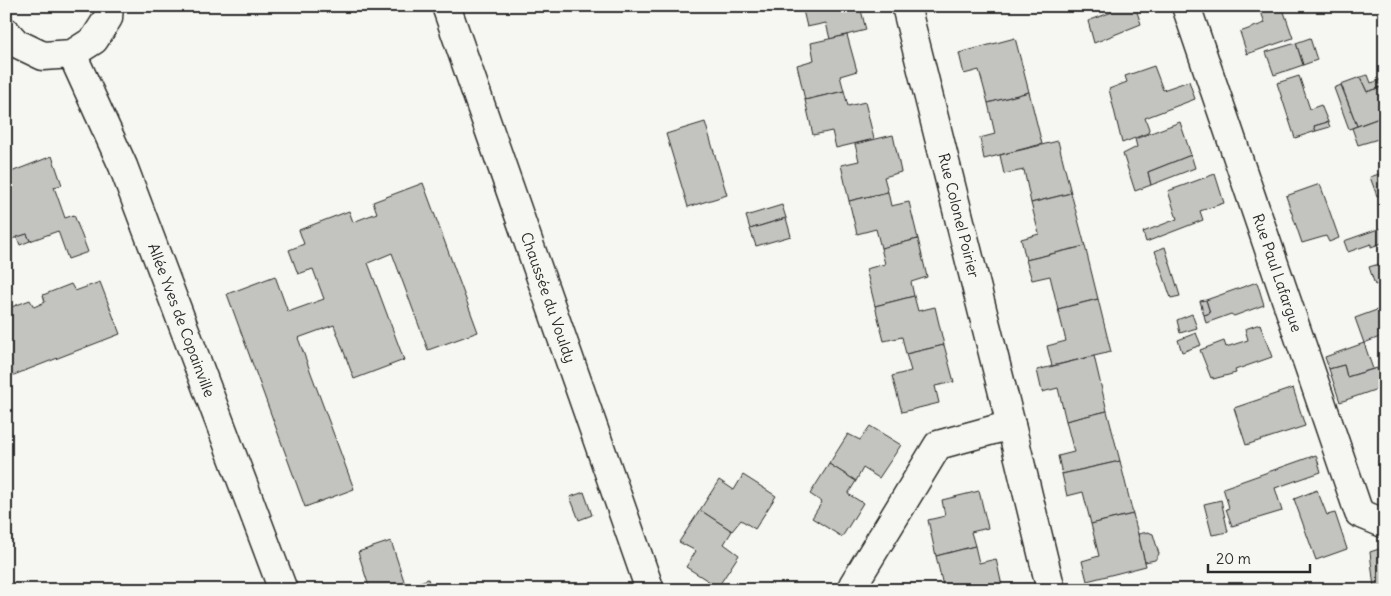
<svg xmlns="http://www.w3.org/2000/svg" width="1391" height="596" viewBox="0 0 1391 596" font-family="Delius,sans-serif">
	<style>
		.building { fill: #c3c3c0; stroke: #2b2b2b }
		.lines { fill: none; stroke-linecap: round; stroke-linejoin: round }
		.street-casing { stroke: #2b2b2b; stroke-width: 31 }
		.secondary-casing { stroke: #2b2b2b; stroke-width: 31 }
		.street { stroke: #f6f6f2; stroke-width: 28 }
		.secondary { stroke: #f6f6f2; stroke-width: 28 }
		.labels { text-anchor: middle; stroke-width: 4; stroke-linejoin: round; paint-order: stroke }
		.street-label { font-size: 15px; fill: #2b2b2b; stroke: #f6f6f2 }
	</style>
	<rect width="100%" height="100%" fill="#f6f6f2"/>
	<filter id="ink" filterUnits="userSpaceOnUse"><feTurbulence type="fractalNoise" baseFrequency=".02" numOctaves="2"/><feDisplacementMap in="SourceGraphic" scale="10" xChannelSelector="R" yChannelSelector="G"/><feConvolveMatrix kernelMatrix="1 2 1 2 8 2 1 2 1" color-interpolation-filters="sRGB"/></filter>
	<g filter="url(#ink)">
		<g class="building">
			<path d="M 802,6 L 860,6 L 866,30 L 830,39 L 826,23 L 807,27 Z"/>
			<path d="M 1110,6 L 1135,6 L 1141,24 L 1094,43 L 1088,21 L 1112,12 Z"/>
			<path d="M 1259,6 L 1282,6 L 1293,38 L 1247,54 L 1240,32 L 1265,23 Z"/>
			<path d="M 847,35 L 857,71 L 840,76 L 844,91 L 805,100 L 797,65 L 814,60 L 811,43 Z"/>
			<path d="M 1015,38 L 1029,92 L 988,103 L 979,70 L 964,74 L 959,53 Z"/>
			<path d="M 1310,38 L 1317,60 L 1303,65 L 1296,43 Z"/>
			<path d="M 1296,43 L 1303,65 L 1274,75 L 1266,52 Z"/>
			<path d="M 1154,66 L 1163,90 L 1189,81 L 1195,99 L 1145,118 L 1149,129 L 1148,133 L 1122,143 L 1109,89 L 1127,82 L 1125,76 Z"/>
			<path d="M 1368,75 L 1371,83 L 1385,78 L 1385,86 L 1367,92 L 1360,77 Z"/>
			<path d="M 1299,76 L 1310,109 L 1321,105 L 1328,122 L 1314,126 L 1316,131 L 1295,138 L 1277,83 Z"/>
			<path d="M 1360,77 L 1367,92 L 1385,86 L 1385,104 L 1379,106 L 1382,117 L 1357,126 L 1341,84 Z"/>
			<path d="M 1341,85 L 1357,126 L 1349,129 L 1334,88 Z"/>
			<path d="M 844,91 L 848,106 L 865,102 L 874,139 L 836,148 L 832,131 L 813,135 L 805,100 Z"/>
			<path d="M 1029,92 L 1042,144 L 984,159 L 980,138 L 995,134 L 988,103 Z"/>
			<path d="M 1385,116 L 1385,137 L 1358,145 L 1352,128 Z"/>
			<path d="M 705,122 L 727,195 L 688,207 L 666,134 Z"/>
			<path d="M 1180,122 L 1191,155 L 1148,172 L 1151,185 L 1135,191 L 1123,154 L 1137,147 L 1135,139 Z"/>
			<path d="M 1328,122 L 1330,127 L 1316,131 L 1314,126 Z"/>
			<path d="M 893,135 L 901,172 L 884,177 L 888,192 L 849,201 L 841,165 L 859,161 L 855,144 Z"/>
			<path d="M 1058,141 L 1071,193 L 1031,203 L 1024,170 L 1004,174 L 1000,155 Z"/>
			<path d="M 1191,155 L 1195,168 L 1151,185 L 1148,172 Z"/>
			<path d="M 52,156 L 62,185 L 54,187 L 65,218 L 74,215 L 88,252 L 68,259 L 58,231 L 30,241 L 27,234 L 6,241 L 6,174 Z"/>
			<path d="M 1385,172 L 1385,194 L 1377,196 L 1370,177 Z"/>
			<path d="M 1215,174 L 1224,203 L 1200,211 L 1203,220 L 1146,242 L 1143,232 L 1177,219 L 1168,191 Z"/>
			<path d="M 423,183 L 478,332 L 428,350 L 392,253 L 368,263 L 404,360 L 354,379 L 334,325 L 298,338 L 354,489 L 305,507 L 227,294 L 275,276 L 288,312 L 324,299 L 313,269 L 298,274 L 289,250 L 304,244 L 299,230 L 349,211 L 353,222 L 377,213 L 373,202 Z"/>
			<path d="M 1320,184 L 1339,238 L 1329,242 L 1326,236 L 1302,243 L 1286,196 Z"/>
			<path d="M 888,192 L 891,206 L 909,202 L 918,239 L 881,248 L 876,229 L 857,234 L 849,201 Z"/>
			<path d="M 1071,193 L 1085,246 L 1026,260 L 1021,239 L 1039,234 L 1031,203 Z"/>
			<path d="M 782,205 L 786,218 L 750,229 L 746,216 Z"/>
			<path d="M 786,218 L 791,236 L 756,246 L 750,229 Z"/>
			<path d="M 1384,227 L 1385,242 L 1371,247 L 1371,244 L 1348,252 L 1344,241 Z"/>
			<path d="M 27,234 L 30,241 L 20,245 L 17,237 Z"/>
			<path d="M 918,239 L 927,277 L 911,282 L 914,296 L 875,306 L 866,269 L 885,264 L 881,248 Z"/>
			<path d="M 1085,246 L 1098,299 L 1058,309 L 1050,276 L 1032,280 L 1026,260 Z"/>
			<path d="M 1165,247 L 1180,296 L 1171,298 L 1155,251 Z"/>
			<path d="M 1379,264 L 1385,281 L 1375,285 L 1369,267 Z"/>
			<path d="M 100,282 L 120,334 L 6,378 L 6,309 L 30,300 L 34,307 L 45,302 L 43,295 L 71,284 L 75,291 Z"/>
			<path d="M 1257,282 L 1264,305 L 1234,316 L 1231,314 L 1206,323 L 1204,315 L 1210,313 L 1206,300 Z"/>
			<path d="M 914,296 L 918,311 L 935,307 L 944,345 L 906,354 L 902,337 L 884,341 L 875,306 Z"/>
			<path d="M 1098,299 L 1111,352 L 1052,366 L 1047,346 L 1066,341 L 1058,309 Z"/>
			<path d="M 1206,300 L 1210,313 L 1204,315 L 1200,301 Z"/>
			<path d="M 1385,307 L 1385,335 L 1364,343 L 1355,318 Z"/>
			<path d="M 1192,314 L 1197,328 L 1180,333 L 1177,320 Z"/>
			<path d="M 1260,324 L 1272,357 L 1235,370 L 1236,373 L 1213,379 L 1213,377 L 1211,378 L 1200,350 L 1224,341 L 1226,347 L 1248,340 L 1245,329 Z"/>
			<path d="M 1196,333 L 1201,345 L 1182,352 L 1178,340 Z"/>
			<path d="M 1364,343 L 1373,369 L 1347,377 L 1344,365 L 1329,369 L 1325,357 Z"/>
			<path d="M 944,345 L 954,382 L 935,386 L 939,403 L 902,412 L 892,376 L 911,371 L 906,354 Z"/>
			<path d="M 1094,356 L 1107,411 L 1066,421 L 1058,388 L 1042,392 L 1037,370 Z"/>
			<path d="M 1344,365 L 1347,377 L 1377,368 L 1383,387 L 1340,402 L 1329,369 Z"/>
			<path d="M 1293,388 L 1305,426 L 1246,445 L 1234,408 Z"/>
			<path d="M 1107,411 L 1120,461 L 1062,474 L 1058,456 L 1074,452 L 1066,421 Z"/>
			<path d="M 870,426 L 901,445 L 879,478 L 863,468 L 856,481 L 829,464 L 848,434 L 860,440 Z"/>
			<path d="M 1316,455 L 1321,472 L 1275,488 L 1282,511 L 1232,526 L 1226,509 L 1229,508 L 1228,504 L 1223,488 Z"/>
			<path d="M 1120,461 L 1133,514 L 1091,524 L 1083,492 L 1067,496 L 1062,474 Z"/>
			<path d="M 829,464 L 856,481 L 848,494 L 863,503 L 842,537 L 812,518 L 822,502 L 810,494 Z"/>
			<path d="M 743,475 L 776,496 L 755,529 L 741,520 L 732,531 L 700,510 L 719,480 L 734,490 Z"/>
			<path d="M 1317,490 L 1327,515 L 1335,513 L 1347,549 L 1316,560 L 1294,499 Z"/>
			<path d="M 979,491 L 988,528 L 971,532 L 975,546 L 936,556 L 928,520 L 945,516 L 942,500 Z"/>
			<path d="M 584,492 L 592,515 L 579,520 L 570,497 Z"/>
			<path d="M 1221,500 L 1228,532 L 1212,535 L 1204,504 Z"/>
			<path d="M 700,510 L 732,531 L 724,544 L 739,555 L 718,587 L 686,567 L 696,551 L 679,542 Z"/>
			<path d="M 1133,514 L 1146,566 L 1087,581 L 1082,561 L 1099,556 L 1091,524 Z"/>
			<path d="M 1148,532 L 1153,534 L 1159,554 L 1155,560 L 1145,562 L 1138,534 Z"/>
			<path d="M 391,541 L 406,587 L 428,579 L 431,590 L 370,590 L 358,552 Z"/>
			<path d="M 975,546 L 979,563 L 996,559 L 1003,590 L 964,590 L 963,587 L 944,590 L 936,556 Z"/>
			<path d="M 1385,547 L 1385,584 L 1374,588 L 1370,552 Z"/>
		</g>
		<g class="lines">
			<defs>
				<g id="street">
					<path id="s1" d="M 446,6 L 650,590"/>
					<path id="s2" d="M 906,6 L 1011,425 L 1051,590"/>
					<path id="s3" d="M 1186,6 L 1359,513 L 1383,523 L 1385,522"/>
					<path id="s4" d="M 72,54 L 123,166 L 283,590"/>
					<path d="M 853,585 L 938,445 L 1011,425"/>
				</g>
				<path id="secondary" d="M 6,32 L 16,43 L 43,56 L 72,54 L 94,40 L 108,18 L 109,6"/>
			</defs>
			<use href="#street" class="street-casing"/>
			<use href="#secondary" class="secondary-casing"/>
			<use href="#street" class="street"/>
			<use href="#secondary" class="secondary"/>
		</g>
	</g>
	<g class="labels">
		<g class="street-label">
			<text dy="5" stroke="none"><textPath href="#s2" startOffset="216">Rue Colonel Poirier</textPath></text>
			<text dy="5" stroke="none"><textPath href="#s3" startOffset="282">Rue Paul Lafargue</textPath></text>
			<text dy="5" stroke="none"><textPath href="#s1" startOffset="309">Chaussée du Vouldy</textPath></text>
			<text dy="5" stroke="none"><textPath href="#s4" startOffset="288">Allée Yves de Copainville</textPath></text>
		</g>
	</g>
	<rect width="1391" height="596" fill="none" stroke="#f6f6f2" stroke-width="25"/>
	<rect x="12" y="12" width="1366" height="571" fill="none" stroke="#2b2b2b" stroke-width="2" filter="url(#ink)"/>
	<path d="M1208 564v8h102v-8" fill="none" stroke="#2b2b2b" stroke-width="2.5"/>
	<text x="1216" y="564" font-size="15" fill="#2b2b2b" stroke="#f6f6f2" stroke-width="4" paint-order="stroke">20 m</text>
</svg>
